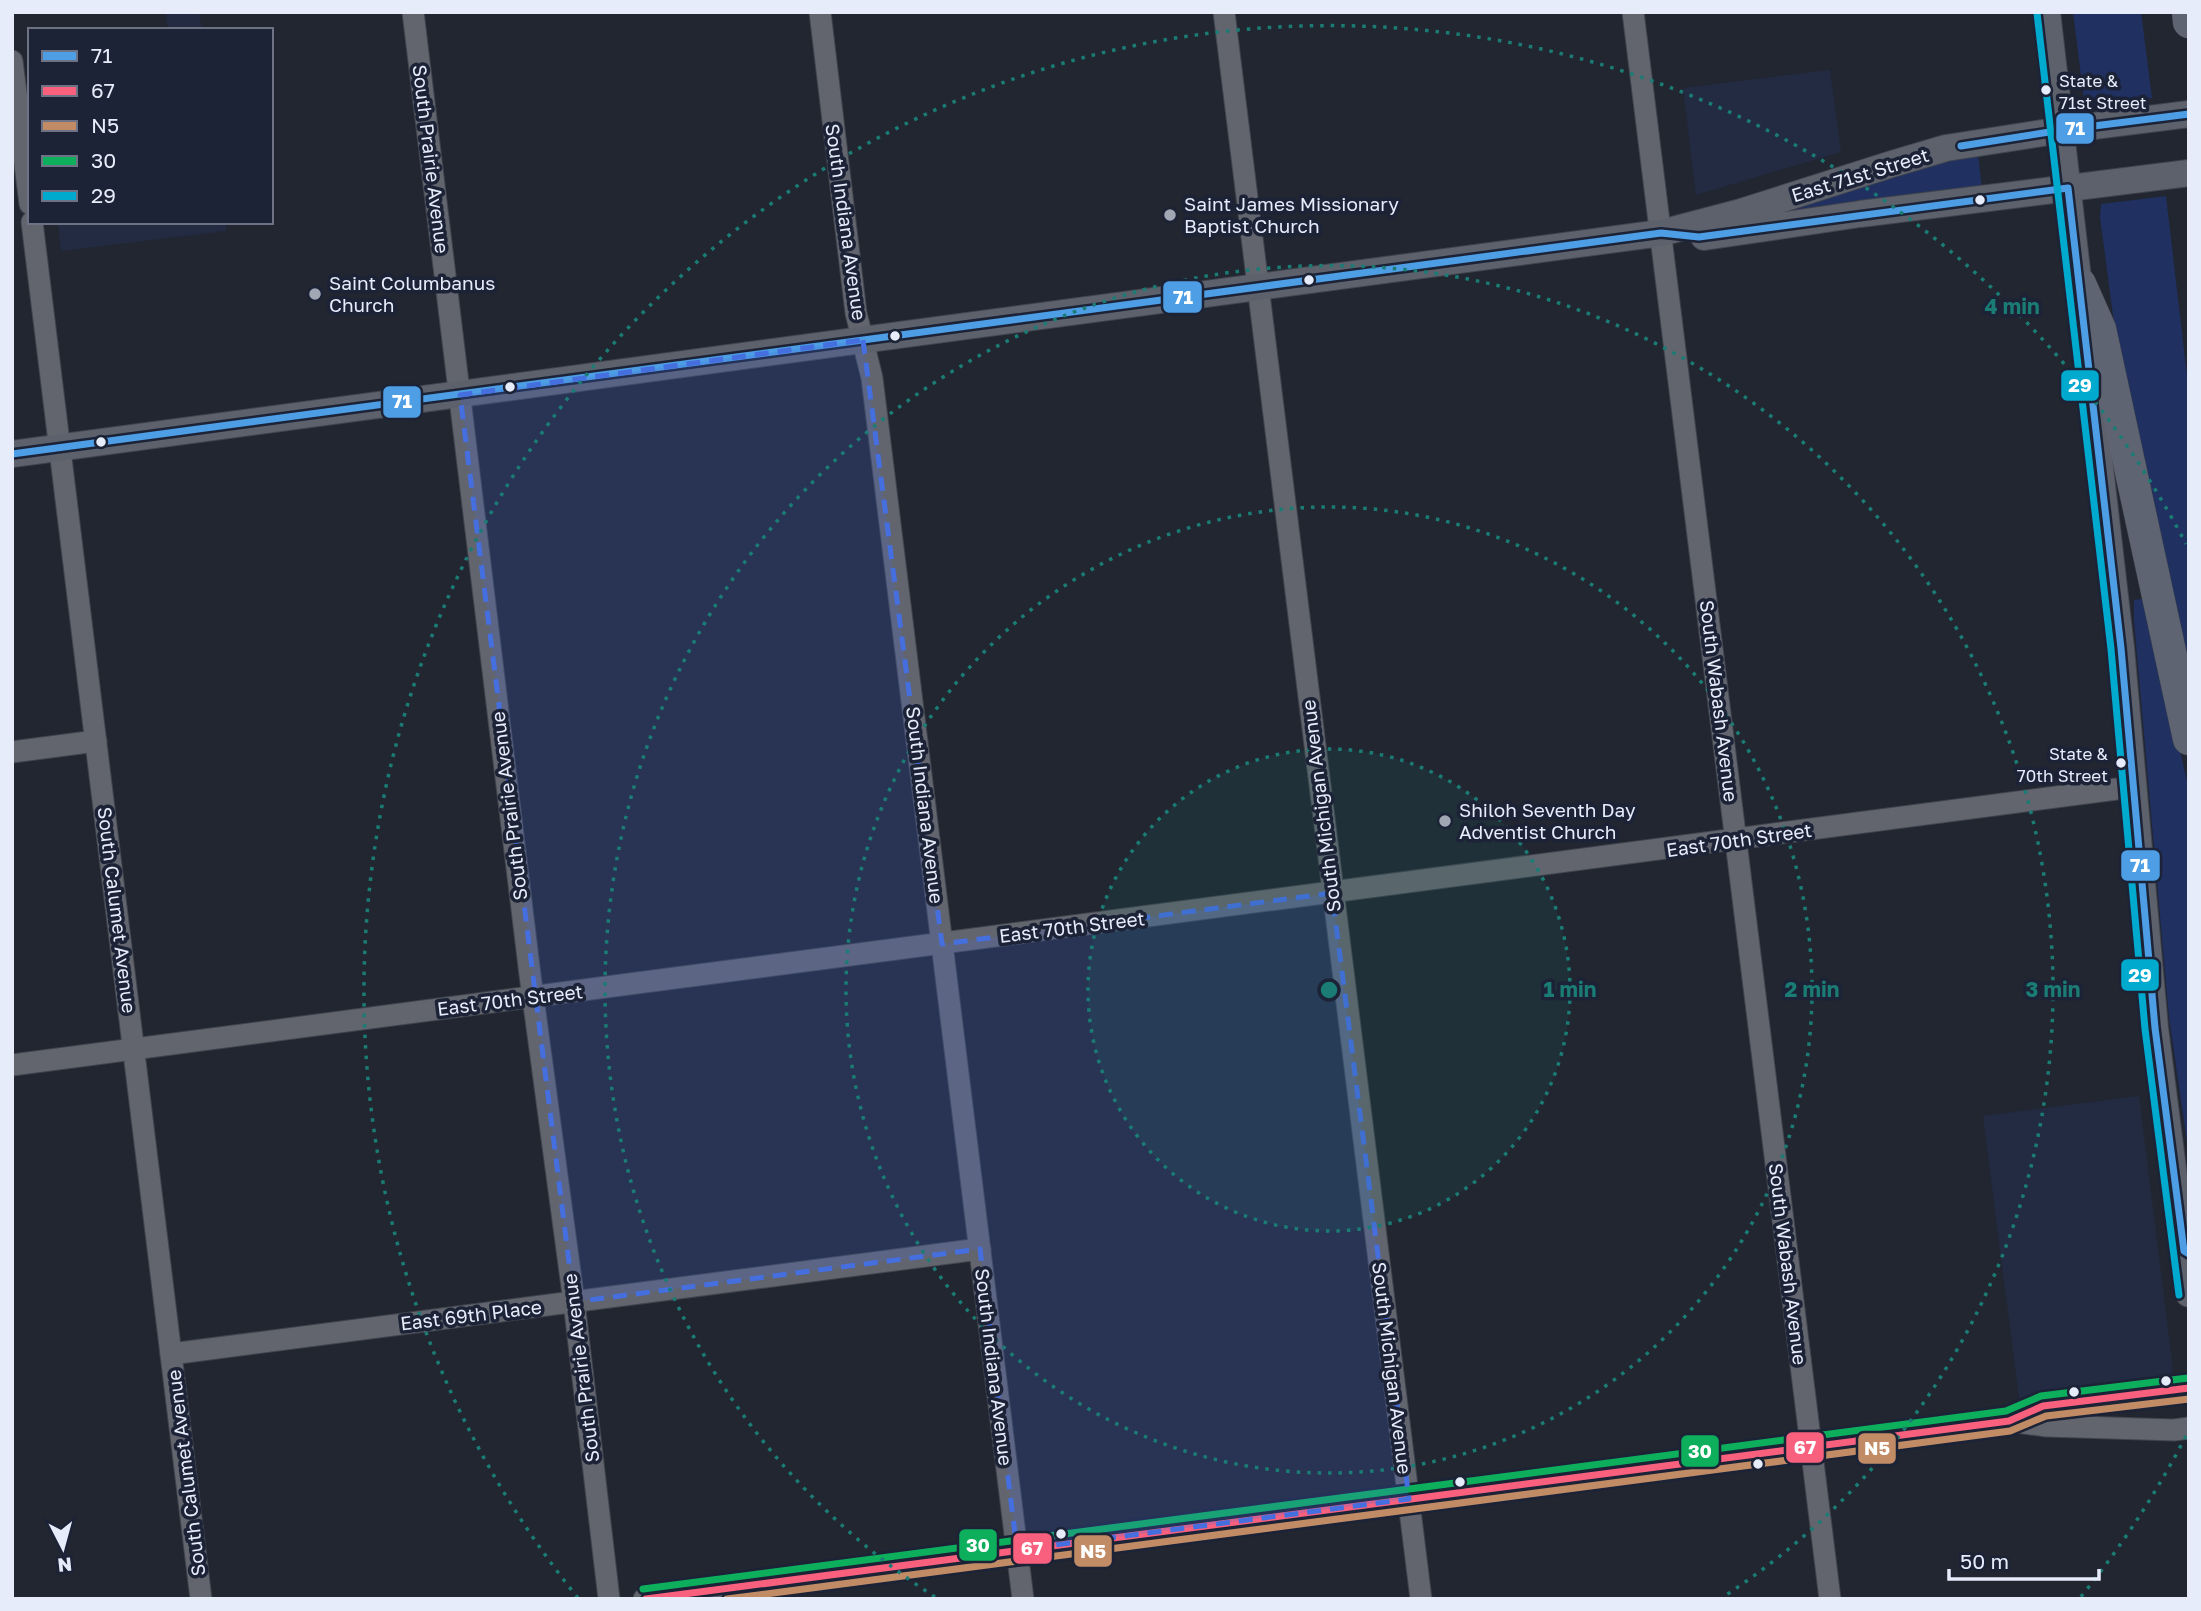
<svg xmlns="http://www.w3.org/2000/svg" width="2201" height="1611" viewBox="0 0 2201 1611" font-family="'Golos Text',sans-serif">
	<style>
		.built { fill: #222b42 }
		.green { fill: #1f3061 }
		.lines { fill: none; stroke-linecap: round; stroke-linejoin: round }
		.minor-casing { stroke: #40444d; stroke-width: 23 }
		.major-casing { stroke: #40444d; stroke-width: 28 }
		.highway-casing { stroke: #40444d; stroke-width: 33 }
		.minor { stroke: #62656d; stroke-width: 21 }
		.major { stroke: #5d616c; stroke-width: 26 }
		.highway { stroke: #5e6472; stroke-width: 32 }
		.bus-1-casing { stroke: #1c2337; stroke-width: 12 }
		.bus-2-casing { stroke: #1c2337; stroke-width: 12 }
		.bus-3-casing { stroke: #1c2337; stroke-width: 12 }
		.bus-4-casing { stroke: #1c2337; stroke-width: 12 }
		.bus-5-casing { stroke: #1c2337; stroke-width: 12 }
		.bus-1 { stroke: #4d9ee5; stroke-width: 7 }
		.bus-2 { stroke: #f8607d; stroke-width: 7 }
		.bus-3 { stroke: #c18c65; stroke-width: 7 }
		.bus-4 { stroke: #0daf5c; stroke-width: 7 }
		.bus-5 { stroke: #00a9ce; stroke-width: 7 }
		.marked { fill: #456edf; fill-opacity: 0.2; stroke: #456edf; stroke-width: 5; stroke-dasharray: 14 9; stroke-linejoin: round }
		.ring { fill: none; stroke: #1a7c75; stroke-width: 3.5; stroke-dasharray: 3.5 7 }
		.bus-dot { fill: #e7ecfa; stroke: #1c2337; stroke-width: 2.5 }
		.poi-dot { fill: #a2a7b4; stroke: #1c2337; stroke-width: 2.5 }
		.labels { text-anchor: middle; stroke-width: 7; stroke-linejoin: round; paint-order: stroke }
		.bus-label { font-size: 17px; fill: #e7ecfa; stroke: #1c2337; text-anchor: start }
		.street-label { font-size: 19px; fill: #e7ecfa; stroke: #1c2337 }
		.poi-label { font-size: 19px; fill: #e7ecfa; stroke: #1c2337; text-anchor: start }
		.centre { fill: #1a7c75; stroke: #1c2337; stroke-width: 3.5 }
		.ring-label { font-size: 21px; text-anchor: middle; font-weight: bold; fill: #1a7c75; stroke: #1c2337; stroke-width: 7; stroke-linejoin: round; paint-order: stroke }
		.line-badge { stroke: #1c2337; stroke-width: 2.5 }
		.badge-label { font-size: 19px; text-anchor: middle; font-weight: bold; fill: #fff }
	</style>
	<rect width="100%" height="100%" fill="#222631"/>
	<g class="built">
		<path d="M 166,12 L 199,12 L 202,30 L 168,30 Z"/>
		<path d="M 1830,70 L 1841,152 L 1696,195 L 1683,88 Z"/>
		<path d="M 58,222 L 225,222 L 226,231 L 61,251 Z"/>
		<path d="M 2139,1096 L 2173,1369 L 2171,1374 L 2168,1378 L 2019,1398 L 1983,1116 Z"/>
	</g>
	<g class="green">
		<path d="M 2073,12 L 2141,12 L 2152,98 L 2090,107 L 2084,100 Z"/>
		<path d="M 1978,154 L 1982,190 L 1764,218 L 1943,158 Z"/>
		<path d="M 2166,196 L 2189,393 L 2189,683 L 2118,353 L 2100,217 L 2101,204 Z"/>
		<path d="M 2147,598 L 2189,791 L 2189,1156 L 2169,1017 L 2134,620 L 2134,600 Z"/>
	</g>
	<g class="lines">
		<defs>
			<g id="minor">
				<path d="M 413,12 L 530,975 L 574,1302 L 609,1599"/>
				<path d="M 820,12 L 856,313 L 872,378 L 1023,1599"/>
				<path d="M 1224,12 L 1421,1599"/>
				<path d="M 1633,12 L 1830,1599"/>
				<path d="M 12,61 L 30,204"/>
				<path d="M 32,222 L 201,1599"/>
				<path d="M 12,752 L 96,741"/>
				<path d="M 12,1065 L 2132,787"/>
				<path d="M 171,1354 L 980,1249"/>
				<path d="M 2011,1420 L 2043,1406 L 2189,1388"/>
				<path d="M 644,1599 L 2009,1421 L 2047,1426 L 2174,1430 L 2189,1428"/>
			</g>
			<g id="major">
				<path d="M 2047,12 L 2121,648 L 2155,1028 L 2189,1294"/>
				<path d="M 1704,237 L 1860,214 L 2189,173"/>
				<path d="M 12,454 L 1661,233 L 1741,212 L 1892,164 L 1946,148 L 2062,130 L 2189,114"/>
			</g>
			<g id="highway">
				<path d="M 2188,12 L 2189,22"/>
				<path d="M 2080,284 L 2100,329 L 2189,739"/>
			</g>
		</defs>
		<use href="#minor" class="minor-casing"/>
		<use href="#major" class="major-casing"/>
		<use href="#highway" class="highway-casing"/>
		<use href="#minor" class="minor"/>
		<use href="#major" class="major"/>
		<use href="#highway" class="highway"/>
		<defs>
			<g id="bus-1">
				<path d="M 1961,146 L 2062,130 L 2189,114"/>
				<path d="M 12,454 L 1661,233 L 1699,237 L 2068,188 L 2121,648 L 2155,1028 L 2184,1251 L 2189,1254"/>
			</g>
			<path id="bus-2" d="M 646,1599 L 2009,1421 L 2043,1406 L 2189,1388"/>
			<path id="bus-3" d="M 727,1599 L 2010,1431 L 2046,1416 L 2189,1399"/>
			<path id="bus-4" d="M 643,1589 L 2006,1411 L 2041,1396 L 2188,1378"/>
			<path id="bus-5" d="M 2037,13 L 2111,649 L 2145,1029 L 2179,1295"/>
		</defs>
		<use href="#bus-1" class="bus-1-casing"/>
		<use href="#bus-2" class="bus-2-casing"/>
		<use href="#bus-3" class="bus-3-casing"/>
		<use href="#bus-4" class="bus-4-casing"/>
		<use href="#bus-5" class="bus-5-casing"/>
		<use href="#bus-1" class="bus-1"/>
		<use href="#bus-2" class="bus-2"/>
		<use href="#bus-3" class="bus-3"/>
		<use href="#bus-4" class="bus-4"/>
		<use href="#bus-5" class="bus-5"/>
	</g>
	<path class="marked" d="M 863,340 L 942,944 L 1332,893 L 1409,1499 L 1017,1550 L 980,1249 L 574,1302 L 460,395 Z"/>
	<circle cx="1329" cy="990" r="241" fill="#1a7c75" fill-opacity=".12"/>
	<g class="ring">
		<circle cx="1329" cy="990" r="241"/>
		<circle cx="1329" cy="990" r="483"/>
		<path d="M935 1597A724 724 0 1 1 1723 1597"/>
		<path d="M2186 1436A966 966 0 0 1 2080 1598M578 1598A966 966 0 1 1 2186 544"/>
	</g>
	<g class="bus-dot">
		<circle cx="2046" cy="90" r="6"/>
		<circle cx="1980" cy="200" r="6"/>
		<circle cx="1309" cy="280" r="6"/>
		<circle cx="895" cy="336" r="6"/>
		<circle cx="510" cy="387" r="6"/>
		<circle cx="101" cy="442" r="6"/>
		<circle cx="2121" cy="763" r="6"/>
		<circle cx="2166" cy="1381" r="6"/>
		<circle cx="2074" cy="1392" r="6"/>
		<circle cx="1758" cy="1464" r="6"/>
		<circle cx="1460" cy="1482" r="6"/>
		<circle cx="1061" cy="1534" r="6"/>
	</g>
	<g class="poi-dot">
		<circle cx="1170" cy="215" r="7"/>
		<circle cx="315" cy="294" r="7"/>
		<circle cx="1445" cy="821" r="7"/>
	</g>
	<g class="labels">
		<g class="bus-label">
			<text x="2059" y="87">State &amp;<tspan x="2059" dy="22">71st Street</tspan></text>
			<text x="2108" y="760" text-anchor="end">State &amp;<tspan x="2108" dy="22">70th Street</tspan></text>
		</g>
		<g class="street-label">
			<text transform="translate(431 159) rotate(83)" y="7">South Prairie Avenue</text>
			<text transform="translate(1860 175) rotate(-17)" y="7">East 71st Street</text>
			<text transform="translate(846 222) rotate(82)" y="7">South Indiana Avenue</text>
			<text transform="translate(1719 701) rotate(83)" y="7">South Wabash Avenue</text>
			<text transform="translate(925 805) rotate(83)" y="7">South Indiana Avenue</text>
			<text transform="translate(509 806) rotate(-97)" y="7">South Prairie Avenue</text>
			<text transform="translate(1321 806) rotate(-97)" y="7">South Michigan Avenue</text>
			<text transform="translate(1739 840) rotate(-8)" y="7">East 70th Street</text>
			<text transform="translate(117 910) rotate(83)" y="7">South Calumet Avenue</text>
			<text transform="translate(1072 927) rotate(-7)" y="7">East 70th Street</text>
			<text transform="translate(510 1000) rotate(-7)" y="7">East 70th Street</text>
			<text transform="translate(1788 1264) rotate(83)" y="7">South Wabash Avenue</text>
			<text transform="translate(471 1315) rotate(-7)" y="7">East 69th Place</text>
			<text transform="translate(994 1367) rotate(83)" y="7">South Indiana Avenue</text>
			<text transform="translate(581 1368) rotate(-97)" y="7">South Prairie Avenue</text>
			<text transform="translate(1392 1368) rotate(83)" y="7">South Michigan Avenue</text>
			<text transform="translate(186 1473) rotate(-97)" y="7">South Calumet Avenue</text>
		</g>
		<g class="poi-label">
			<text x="1184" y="211">Saint James Missionary<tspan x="1184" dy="22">Baptist Church</tspan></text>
			<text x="329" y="290">Saint Columbanus<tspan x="329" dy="22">Church</tspan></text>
			<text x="1459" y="817">Shiloh Seventh Day<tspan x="1459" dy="22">Adventist Church</tspan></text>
		</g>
	</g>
	<circle cx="1329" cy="990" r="10" class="centre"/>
	<g class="ring-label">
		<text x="2012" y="314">4 min</text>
		<text x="1570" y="997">1 min</text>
		<text x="1812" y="997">2 min</text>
		<text x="2053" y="997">3 min</text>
	</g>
	<g class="line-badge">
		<rect x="2055" y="112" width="40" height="33" rx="7" fill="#4d9ee5"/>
		<rect x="1162" y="280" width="41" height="34" rx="7" fill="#4d9ee5"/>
		<rect x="2060" y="369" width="40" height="33" rx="7" fill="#00a9ce"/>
		<rect x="382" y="385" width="40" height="34" rx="7" fill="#4d9ee5"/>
		<rect x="2120" y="849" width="41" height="33" rx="7" fill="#4d9ee5"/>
		<rect x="2120" y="958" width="40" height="34" rx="7" fill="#00a9ce"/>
		<rect x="1785" y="1431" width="40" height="33" rx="7" fill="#f8607d"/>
		<rect x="1857" y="1432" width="40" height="33" rx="7" fill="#c18c65"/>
		<rect x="1680" y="1434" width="40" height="34" rx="7" fill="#0daf5c"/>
		<rect x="958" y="1528" width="40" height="34" rx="7" fill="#0daf5c"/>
		<rect x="1012" y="1532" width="41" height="33" rx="7" fill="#f8607d"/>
		<rect x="1073" y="1534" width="40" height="34" rx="7" fill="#c18c65"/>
	</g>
	<g class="badge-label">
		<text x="2075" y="135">71</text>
		<text x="1183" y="304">71</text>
		<text x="2080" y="392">29</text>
		<text x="402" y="408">71</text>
		<text x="2140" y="872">71</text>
		<text x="2140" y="982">29</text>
		<text x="1805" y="1454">67</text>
		<text x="1877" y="1455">N5</text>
		<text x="1700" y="1458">30</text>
		<text x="978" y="1552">30</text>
		<text x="1032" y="1555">67</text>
		<text x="1093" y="1558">N5</text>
	</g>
	<rect width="2201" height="1611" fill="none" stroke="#e7ecfa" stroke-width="28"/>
	<rect x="28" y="28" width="245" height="196" fill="#1c2337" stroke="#6d7385" stroke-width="2"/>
	<rect x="42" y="51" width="35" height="10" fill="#4d9ee5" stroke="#6d7385" stroke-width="2"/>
	<text x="91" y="63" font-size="21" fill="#e7ecfa">71</text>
	<rect x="42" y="86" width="35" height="10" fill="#f8607d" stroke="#6d7385" stroke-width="2"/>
	<text x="91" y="98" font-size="21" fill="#e7ecfa">67</text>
	<rect x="42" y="121" width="35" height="10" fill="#c18c65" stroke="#6d7385" stroke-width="2"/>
	<text x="91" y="133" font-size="21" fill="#e7ecfa">N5</text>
	<rect x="42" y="156" width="35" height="10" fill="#0daf5c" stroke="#6d7385" stroke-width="2"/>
	<text x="91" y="168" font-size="21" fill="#e7ecfa">30</text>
	<rect x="42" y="191" width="35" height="10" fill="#00a9ce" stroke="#6d7385" stroke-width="2"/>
	<text x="91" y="203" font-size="21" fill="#e7ecfa">29</text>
	<g transform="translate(63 1548) rotate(174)" stroke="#1c2337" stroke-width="5" paint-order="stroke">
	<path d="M0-5L12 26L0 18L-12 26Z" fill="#e7ecfa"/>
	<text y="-10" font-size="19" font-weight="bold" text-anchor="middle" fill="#e7ecfa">N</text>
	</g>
	<path d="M1949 1569v10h150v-10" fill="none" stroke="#e7ecfa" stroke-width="3.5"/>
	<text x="1960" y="1569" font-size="21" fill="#e7ecfa" stroke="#1c2337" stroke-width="5" paint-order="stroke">50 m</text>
</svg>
